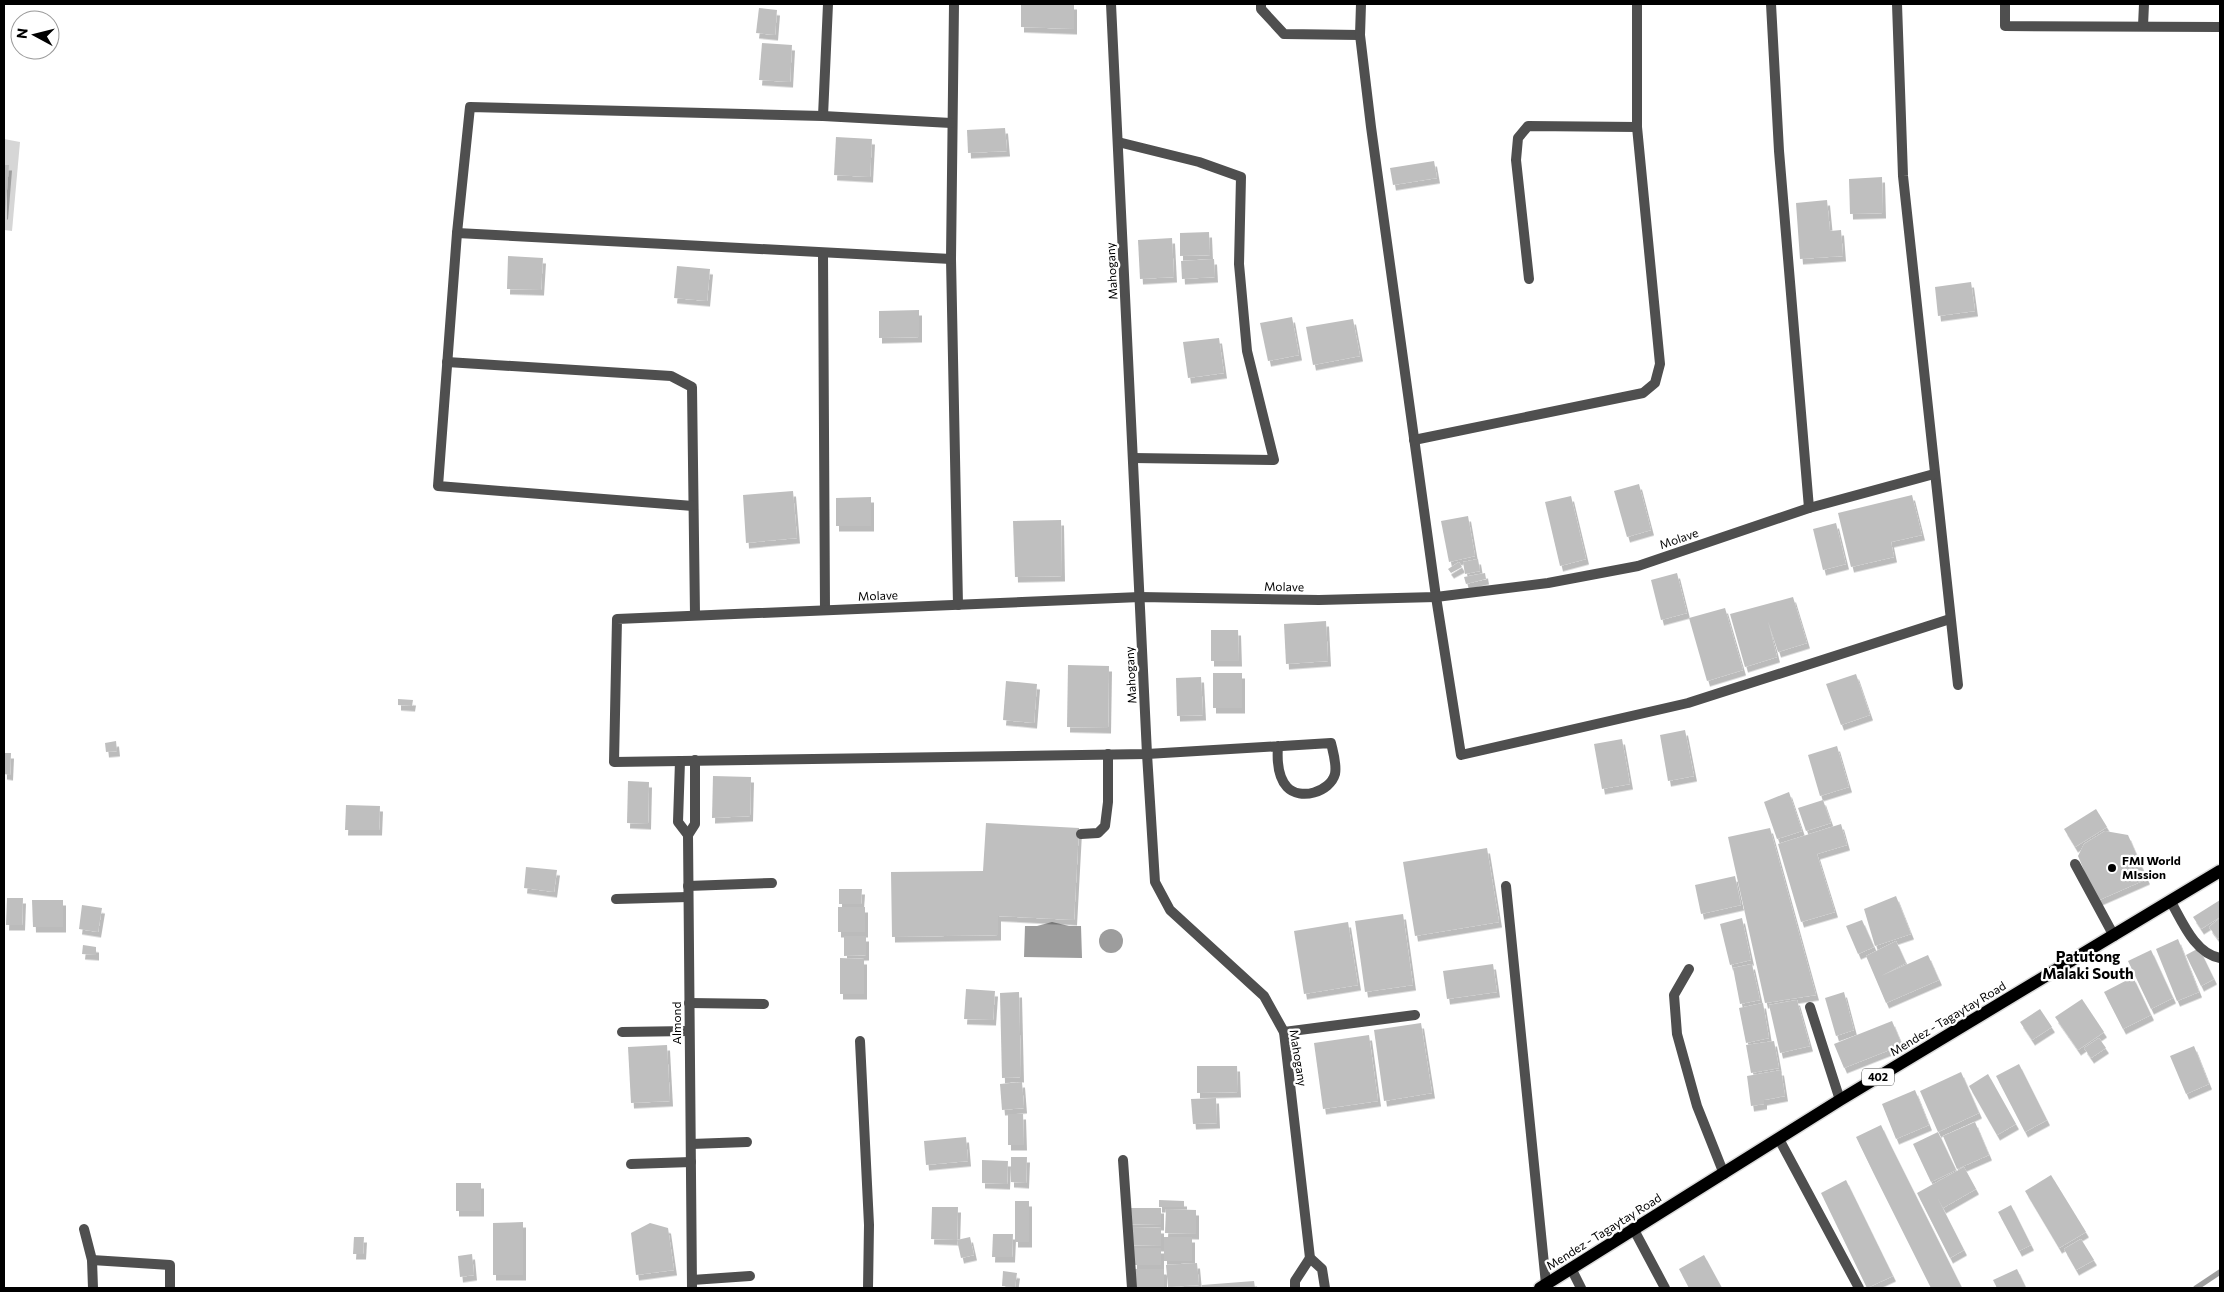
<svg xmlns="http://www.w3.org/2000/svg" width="2224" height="1292" viewBox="0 0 2224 1292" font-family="Commissioner,sans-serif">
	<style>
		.green { fill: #d6d6d6 }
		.water { fill: #9d9d9d }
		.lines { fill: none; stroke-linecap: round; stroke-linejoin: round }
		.stream { stroke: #9d9d9d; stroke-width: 5.5 }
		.building { fill: #bfbfbf; filter: url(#shadow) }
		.primary-casing { stroke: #dbdbdb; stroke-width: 15 }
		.lane { stroke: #4f4f4f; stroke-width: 10 }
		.street { stroke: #4f4f4f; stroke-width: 10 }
		.primary { stroke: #000; stroke-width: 12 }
		.poi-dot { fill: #000; stroke: #fff; stroke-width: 2 }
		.labels { text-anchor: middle; stroke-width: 4.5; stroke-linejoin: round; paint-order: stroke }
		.shield { fill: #fff; stroke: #4c4c4c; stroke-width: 1 }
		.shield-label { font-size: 11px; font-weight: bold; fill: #000 }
		.street-label { font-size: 12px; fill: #000; stroke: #fff }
		.poi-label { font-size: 12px; font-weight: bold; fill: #000; stroke: #fff; text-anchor: start }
		.quarter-label { font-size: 15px; font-weight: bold; fill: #000; stroke: #fff }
	</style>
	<defs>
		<filter id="shadow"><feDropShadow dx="3" dy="5.5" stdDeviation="0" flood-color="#0004"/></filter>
	</defs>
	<rect width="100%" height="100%" fill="#fff"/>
	<path class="green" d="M 4,139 L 20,142 L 12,231 L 4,230 Z"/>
	<g class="water">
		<path d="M 1052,922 L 1069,926 L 1081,926 L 1082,958 L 1024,957 L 1025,926 L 1037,926 Z"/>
		<circle cx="1111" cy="941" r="12"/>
	</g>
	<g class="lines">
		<path class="stream" d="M 2196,1288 L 2220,1272"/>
	</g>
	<g class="building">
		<path d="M 1021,4 L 1074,4 L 1074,29 L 1021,27 Z"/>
		<path d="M 759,8 L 777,10 L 775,35 L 756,33 Z"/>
		<path d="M 762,43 L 792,45 L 790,82 L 759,80 Z"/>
		<path d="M 1005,128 L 1007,151 L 968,153 L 967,130 Z"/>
		<path d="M 836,137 L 872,139 L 870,177 L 834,175 Z"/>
		<path d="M 1434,161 L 1437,178 L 1393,185 L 1390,168 Z"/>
		<path d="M 4,165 L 9,165 L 5,214 L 4,214 Z"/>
		<path d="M 1882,177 L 1883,213 L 1850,214 L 1849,179 Z"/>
		<path d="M 1827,200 L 1830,231 L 1841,230 L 1843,256 L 1800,259 L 1796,203 Z"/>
		<path d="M 1209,232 L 1210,255 L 1180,256 L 1180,233 Z"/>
		<path d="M 1172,238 L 1174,277 L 1140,279 L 1138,240 Z"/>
		<path d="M 508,256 L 543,258 L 541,290 L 507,289 Z"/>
		<path d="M 1214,259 L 1215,277 L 1182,279 L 1181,261 Z"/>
		<path d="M 677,266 L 710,269 L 707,301 L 674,298 Z"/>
		<path d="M 1971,282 L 1975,311 L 1938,316 L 1935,287 Z"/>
		<path d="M 919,310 L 919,337 L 879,338 L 879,311 Z"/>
		<path d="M 1292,317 L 1299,355 L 1268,361 L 1260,323 Z"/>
		<path d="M 1353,319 L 1360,356 L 1313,365 L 1306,327 Z"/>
		<path d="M 1219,338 L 1224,373 L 1188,378 L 1183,342 Z"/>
		<path d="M 1639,484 L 1651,530 L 1627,537 L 1614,491 Z"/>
		<path d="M 793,491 L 797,538 L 746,543 L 743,495 Z"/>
		<path d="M 1912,495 L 1922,535 L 1891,542 L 1894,557 L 1851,567 L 1838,513 Z"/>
		<path d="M 1571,496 L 1586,559 L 1560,566 L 1545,502 Z"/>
		<path d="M 871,497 L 871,526 L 836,526 L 836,498 Z"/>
		<path d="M 1468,516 L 1475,556 L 1449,562 L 1441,521 Z"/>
		<path d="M 1061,520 L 1062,576 L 1015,577 L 1013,521 Z"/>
		<path d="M 1836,523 L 1846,564 L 1823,570 L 1813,529 Z"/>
		<path d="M 1478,559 L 1480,571 L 1465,574 L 1463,562 Z"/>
		<path d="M 1459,562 L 1462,567 L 1451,573 L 1448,569 Z"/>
		<path d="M 1485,573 L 1486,579 L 1466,584 L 1464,577 Z"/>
		<path d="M 1677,573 L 1687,613 L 1661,620 L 1651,580 Z"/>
		<path d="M 1793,597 L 1807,643 L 1778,652 L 1768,621 L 1777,657 L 1745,667 L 1730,614 Z"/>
		<path d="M 1725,608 L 1743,670 L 1707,681 L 1689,618 Z"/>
		<path d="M 1326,621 L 1328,661 L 1286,664 L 1284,624 Z"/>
		<path d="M 1211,630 L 1238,630 L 1239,661 L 1211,661 Z"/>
		<path d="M 1068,665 L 1109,666 L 1108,728 L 1067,727 Z"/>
		<rect x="1213" y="673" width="29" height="35"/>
		<path d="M 1856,674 L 1870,715 L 1841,725 L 1826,684 Z"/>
		<path d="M 1201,677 L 1203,715 L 1177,716 L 1176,678 Z"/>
		<path d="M 1006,681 L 1037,684 L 1034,723 L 1003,720 Z"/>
		<path d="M 398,699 L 413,700 L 412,706 L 398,705 Z"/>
		<path d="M 1685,730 L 1694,776 L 1668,781 L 1660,735 Z"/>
		<path d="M 1622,739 L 1630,784 L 1602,789 L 1594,744 Z"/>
		<path d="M 116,741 L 117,751 L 106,752 L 105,743 Z"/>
		<path d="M 1837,746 L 1849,787 L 1820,796 L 1808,755 Z"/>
		<path d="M 4,753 L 11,753 L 10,775 L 4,774 Z"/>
		<path d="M 713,776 L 751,777 L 750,816 L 712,818 Z"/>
		<path d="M 628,781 L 649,782 L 648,824 L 627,823 Z"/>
		<path d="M 1789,792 L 1802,831 L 1777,839 L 1764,802 Z"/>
		<path d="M 1823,800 L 1831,823 L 1806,831 L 1798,808 Z"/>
		<path d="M 346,805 L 380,806 L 379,830 L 345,830 Z"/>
		<path d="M 2096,809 L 2107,827 L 2075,847 L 2064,829 Z"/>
		<path d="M 986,823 L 1079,828 L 1074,920 L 998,916 L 998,935 L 892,937 L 891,872 L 983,871 Z"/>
		<path d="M 1841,824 L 1847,845 L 1817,854 L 1835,912 L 1801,922 L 1778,844 Z"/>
		<path d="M 1770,828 L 1816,995 L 1765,1003 L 1728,837 Z"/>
		<path d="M 2105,831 L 2128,835 L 2147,879 L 2097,901 L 2078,856 L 2084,844 Z"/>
		<path d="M 1487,848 L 1499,922 L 1415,936 L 1403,862 Z"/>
		<path d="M 526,867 L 557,870 L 554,892 L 524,888 Z"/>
		<path d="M 1735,876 L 1741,905 L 1701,914 L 1695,885 Z"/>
		<path d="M 839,889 L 862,889 L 861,904 L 839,904 Z"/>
		<path d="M 1896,896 L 1911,934 L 1875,946 L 1864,909 Z"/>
		<path d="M 7,898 L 23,898 L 22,925 L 6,925 Z"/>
		<path d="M 32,900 L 63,900 L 63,927 L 33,927 Z"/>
		<path d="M 2220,900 L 2220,917 L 2201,929 L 2193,917 Z"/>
		<path d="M 82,905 L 102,908 L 98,932 L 79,929 Z"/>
		<rect x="838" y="907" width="27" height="25"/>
		<path d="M 1403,914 L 1413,985 L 1365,992 L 1355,921 Z"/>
		<path d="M 1742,918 L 1751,960 L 1730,965 L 1720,924 Z"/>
		<path d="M 2220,918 L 2220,937 L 2218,939 L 2209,927 Z"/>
		<path d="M 1862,920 L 1874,947 L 1858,954 L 1846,926 Z"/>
		<path d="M 1348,922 L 1358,985 L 1304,994 L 1294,931 Z"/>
		<path d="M 844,936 L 866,936 L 866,955 L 844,956 Z"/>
		<path d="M 2178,939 L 2199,992 L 2177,1001 L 2156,949 Z"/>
		<path d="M 1896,941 L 1906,963 L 1881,976 L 1928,955 L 1939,980 L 1886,1003 L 1866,956 Z"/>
		<path d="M 83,945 L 96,947 L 96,955 L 82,954 Z"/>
		<path d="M 2199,948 L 2214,979 L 2201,986 L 2186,955 Z"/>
		<path d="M 2151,950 L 2173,998 L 2151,1009 L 2128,961 Z"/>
		<path d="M 840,958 L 864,959 L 864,994 L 840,994 Z"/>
		<path d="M 1493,964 L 1497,992 L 1447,999 L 1443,971 Z"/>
		<path d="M 1752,964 L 1760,1000 L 1740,1004 L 1733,968 Z"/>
		<path d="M 2133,977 L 2151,1015 L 2123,1029 L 2104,992 Z"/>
		<path d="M 966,989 L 995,991 L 993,1020 L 964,1019 Z"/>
		<path d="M 1019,992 L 1021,1077 L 1002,1078 L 1000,993 Z"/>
		<path d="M 1844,992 L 1854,1030 L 1836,1036 L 1825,998 Z"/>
		<path d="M 2082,999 L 2104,1032 L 2078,1050 L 2055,1017 Z"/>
		<path d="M 1797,1000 L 1810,1046 L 1780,1053 L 1769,1005 Z"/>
		<path d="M 1763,1003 L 1769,1038 L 1746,1043 L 1739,1008 Z"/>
		<path d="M 2040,1009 L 2052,1027 L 2032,1040 L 2020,1022 Z"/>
		<path d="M 1892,1021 L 1902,1045 L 1844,1068 L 1834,1044 Z"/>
		<path d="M 1421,1023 L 1432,1093 L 1384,1101 L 1374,1030 Z"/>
		<path d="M 1369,1035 L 1378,1101 L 1323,1109 L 1314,1043 Z"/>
		<path d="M 2099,1038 L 2106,1048 L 2091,1058 L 2084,1048 Z"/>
		<path d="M 1774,1041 L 1779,1068 L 1751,1073 L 1746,1045 Z"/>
		<path d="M 667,1045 L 670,1101 L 631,1103 L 628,1047 Z"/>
		<path d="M 2194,1046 L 2209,1084 L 2186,1094 L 2170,1056 Z"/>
		<path d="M 2019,1064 L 2047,1120 L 2025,1132 L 1996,1076 Z"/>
		<path d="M 1197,1066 L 1237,1066 L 1238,1092 L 1197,1093 Z"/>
		<path d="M 1781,1070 L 1785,1096 L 1764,1100 L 1764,1104 L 1751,1106 L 1747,1076 Z"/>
		<path d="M 1961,1072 L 1979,1113 L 1938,1132 L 1920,1091 Z"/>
		<path d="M 1988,1074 L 2016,1124 L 1997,1135 L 1969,1086 Z"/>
		<path d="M 1022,1082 L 1024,1108 L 1002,1110 L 1000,1084 Z"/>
		<path d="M 1915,1090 L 1929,1125 L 1896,1139 L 1882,1104 Z"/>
		<path d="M 1216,1098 L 1217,1123 L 1193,1124 L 1191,1099 Z"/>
		<path d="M 1008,1114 L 1023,1114 L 1024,1145 L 1008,1145 Z"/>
		<path d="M 1975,1122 L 1989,1155 L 1957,1169 L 1943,1136 Z"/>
		<path d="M 1881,1125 L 1889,1142 L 1962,1288 L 1931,1288 L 1873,1172 L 1856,1137 Z"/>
		<path d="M 1938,1132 L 1956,1170 L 1931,1182 L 1913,1144 Z"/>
		<path d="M 966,1137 L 968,1161 L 926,1165 L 924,1141 Z"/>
		<path d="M 1011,1157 L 1027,1157 L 1026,1183 L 1011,1182 Z"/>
		<path d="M 982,1160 L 1008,1161 L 1007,1184 L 982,1183 Z"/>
		<path d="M 1964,1167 L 1976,1189 L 1943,1208 L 1937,1197 L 1964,1250 L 1950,1258 L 1917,1193 Z"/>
		<path d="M 2051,1175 L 2086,1232 L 2059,1248 L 2025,1191 Z"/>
		<path d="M 1846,1180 L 1893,1276 L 1867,1288 L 1821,1193 Z"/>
		<rect x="456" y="1183" width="25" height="28"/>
		<path d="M 1159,1200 L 1184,1201 L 1184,1207 L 1159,1207 Z"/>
		<rect x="1015" y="1201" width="14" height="41"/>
		<path d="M 2011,1205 L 2031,1245 L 2019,1251 L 1998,1212 Z"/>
		<path d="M 932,1207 L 958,1207 L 957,1240 L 931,1239 Z"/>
		<path d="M 1129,1208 L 1161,1208 L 1161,1225 L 1128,1224 Z"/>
		<path d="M 1166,1209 L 1196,1210 L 1196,1234 L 1165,1233 Z"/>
		<path d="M 523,1222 L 523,1275 L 493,1275 L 493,1223 Z"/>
		<path d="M 650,1223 L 668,1228 L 674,1270 L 636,1275 L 631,1233 Z"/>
		<path d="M 1130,1227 L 1161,1228 L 1161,1246 L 1130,1245 Z"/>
		<path d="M 993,1234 L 1013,1234 L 1012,1257 L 992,1257 Z"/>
		<path d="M 354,1237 L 364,1237 L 363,1254 L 353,1254 Z"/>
		<path d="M 970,1237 L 974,1255 L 961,1258 L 957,1240 Z"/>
		<rect x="1164" y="1237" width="28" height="24"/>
		<path d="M 2081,1239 L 2094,1260 L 2076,1270 L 2064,1249 Z"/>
		<rect x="1134" y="1248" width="27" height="17"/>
		<path d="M 472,1254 L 474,1275 L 460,1277 L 458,1256 Z"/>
		<path d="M 1704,1255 L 1722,1288 L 1689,1288 L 1679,1269 Z"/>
		<path d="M 1197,1263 L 1199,1285 L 1168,1287 L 1166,1265 Z"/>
		<rect x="1134" y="1269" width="30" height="19"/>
		<path d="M 2017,1269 L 2026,1288 L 1997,1288 L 1993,1280 Z"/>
		<path d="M 1003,1271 L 1017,1273 L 1015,1287 L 1002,1286 Z"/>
		<path d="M 1254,1281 L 1255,1288 L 1202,1288 L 1202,1285 Z"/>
	</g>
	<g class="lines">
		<defs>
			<path id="primary" d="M 1540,1288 L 1840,1100 L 2220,871"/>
		</defs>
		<use href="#primary" class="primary-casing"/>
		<g class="lane">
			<path d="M 1081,834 L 1098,833 L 1105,826 L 1108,802 L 1108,754"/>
			<path d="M 2075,864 L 2114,936"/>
			<path d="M 688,886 L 772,883"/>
			<path d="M 1506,886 L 1546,1284"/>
			<path d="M 616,899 L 688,897"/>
			<path d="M 2171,902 C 2182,921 2195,954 2220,958"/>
			<path d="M 1689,969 L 1674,995 L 1677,1034 L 1697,1106 L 1724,1174"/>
			<path d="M 689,1003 L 764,1004"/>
			<path d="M 1810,1007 L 1840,1100"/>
			<path d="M 622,1032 L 689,1031"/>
			<path d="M 691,1144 L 747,1142"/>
			<path d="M 631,1164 L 691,1162"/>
			<path d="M 692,1280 L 750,1276"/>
		</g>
		<g class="street">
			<path d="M 954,4 L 951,259 L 958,605"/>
			<path d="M 1111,4 L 1147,754 L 1155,882 L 1170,910 L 1264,996 L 1284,1032 L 1310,1258 L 1322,1269 L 1325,1288"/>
			<path d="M 1261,4 L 1261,9 L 1284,34 L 1360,35"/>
			<path d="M 1361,4 L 1360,35 L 1371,127 L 1436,597 L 1461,755 L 1688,703 L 1950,619"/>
			<path d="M 1771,4 L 1779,151 L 1809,508"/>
			<path d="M 1897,4 L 1903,176 L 1958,685"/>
			<path d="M 2005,4 L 2005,26 L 2220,27"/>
			<path d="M 2143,26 L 2144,4"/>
			<path d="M 823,116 L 828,4"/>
			<path d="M 1118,142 L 1199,162 L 1241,177 L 1239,264 L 1247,351 L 1274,460 L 1133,458"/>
			<path d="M 457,233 L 951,259"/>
			<path d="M 823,253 L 825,610"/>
			<path d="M 1529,279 L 1516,160 L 1518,138 L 1528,126 L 1637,127"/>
			<path d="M 447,362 L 671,376 L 692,387 L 695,615"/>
			<path d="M 1414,440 L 1643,393 L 1655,383 L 1660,364 L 1637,127 L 1637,4"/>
			<path d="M 693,506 L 438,486 L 457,233 L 470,107 L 823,116 L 951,123"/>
			<path d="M 1278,746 C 1277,759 1277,776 1287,787 C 1300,801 1330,792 1335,774 C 1337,764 1333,752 1331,743 L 1147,754 L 614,762 L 617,619 L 1140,597 L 1319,600 L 1436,597 L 1548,583 L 1638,566 L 1809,508 L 1934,474"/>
			<path d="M 680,761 L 678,822 L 688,835 L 692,1288"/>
			<path d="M 688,835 L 695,824 L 695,760"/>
			<path d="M 1284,1032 L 1415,1015"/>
			<path d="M 860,1041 L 869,1225 L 868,1288"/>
			<path d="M 1779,1139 L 1859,1288"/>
			<path d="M 1123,1160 L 1132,1288"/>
			<path d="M 1633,1228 L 1665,1288"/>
			<path d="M 84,1229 L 92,1260 L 93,1288"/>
			<path d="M 92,1260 L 170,1265 L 170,1288"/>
			<path d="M 1571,1268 L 1581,1288"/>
			<path d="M 1295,1288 L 1295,1281 L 1310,1258"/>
		</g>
		<use href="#primary" class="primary"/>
	</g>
	<circle class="poi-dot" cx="2112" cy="868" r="5"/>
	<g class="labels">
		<rect class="shield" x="1862" y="1068.5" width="32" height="17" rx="4"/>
		<g class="shield-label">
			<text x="1878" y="1081">402</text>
		</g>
		<g class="street-label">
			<text transform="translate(1112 271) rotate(-93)" y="4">Mahogany</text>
			<text transform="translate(1679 539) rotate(-19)" y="4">Molave</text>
			<text transform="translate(1284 587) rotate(1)" y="4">Molave</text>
			<text transform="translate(878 596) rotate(-2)" y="4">Molave</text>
			<text transform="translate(1131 675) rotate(-93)" y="4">Mahogany</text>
			<text transform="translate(1948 1019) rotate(-31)" y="4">Mendez - Tagaytay Road</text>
			<text transform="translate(677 1023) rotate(-90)" y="4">Almond</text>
			<text transform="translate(1298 1058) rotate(81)" y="4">Mahogany</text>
			<text transform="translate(1604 1232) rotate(-32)" y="4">Mendez - Tagaytay Road</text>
		</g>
		<g class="poi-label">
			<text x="2122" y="865">FMI World<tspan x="2122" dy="14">MIssion</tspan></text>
		</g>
		<g class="quarter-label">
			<text x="2088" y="962">Patutong<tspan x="2088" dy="17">Malaki South</tspan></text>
		</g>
	</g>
	<rect width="2224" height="1292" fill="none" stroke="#000000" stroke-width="10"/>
	<g transform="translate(35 35) rotate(277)"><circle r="24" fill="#ffffff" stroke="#999999"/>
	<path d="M0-4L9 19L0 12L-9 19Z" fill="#000000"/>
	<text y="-8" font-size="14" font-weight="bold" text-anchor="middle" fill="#000000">N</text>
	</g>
</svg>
